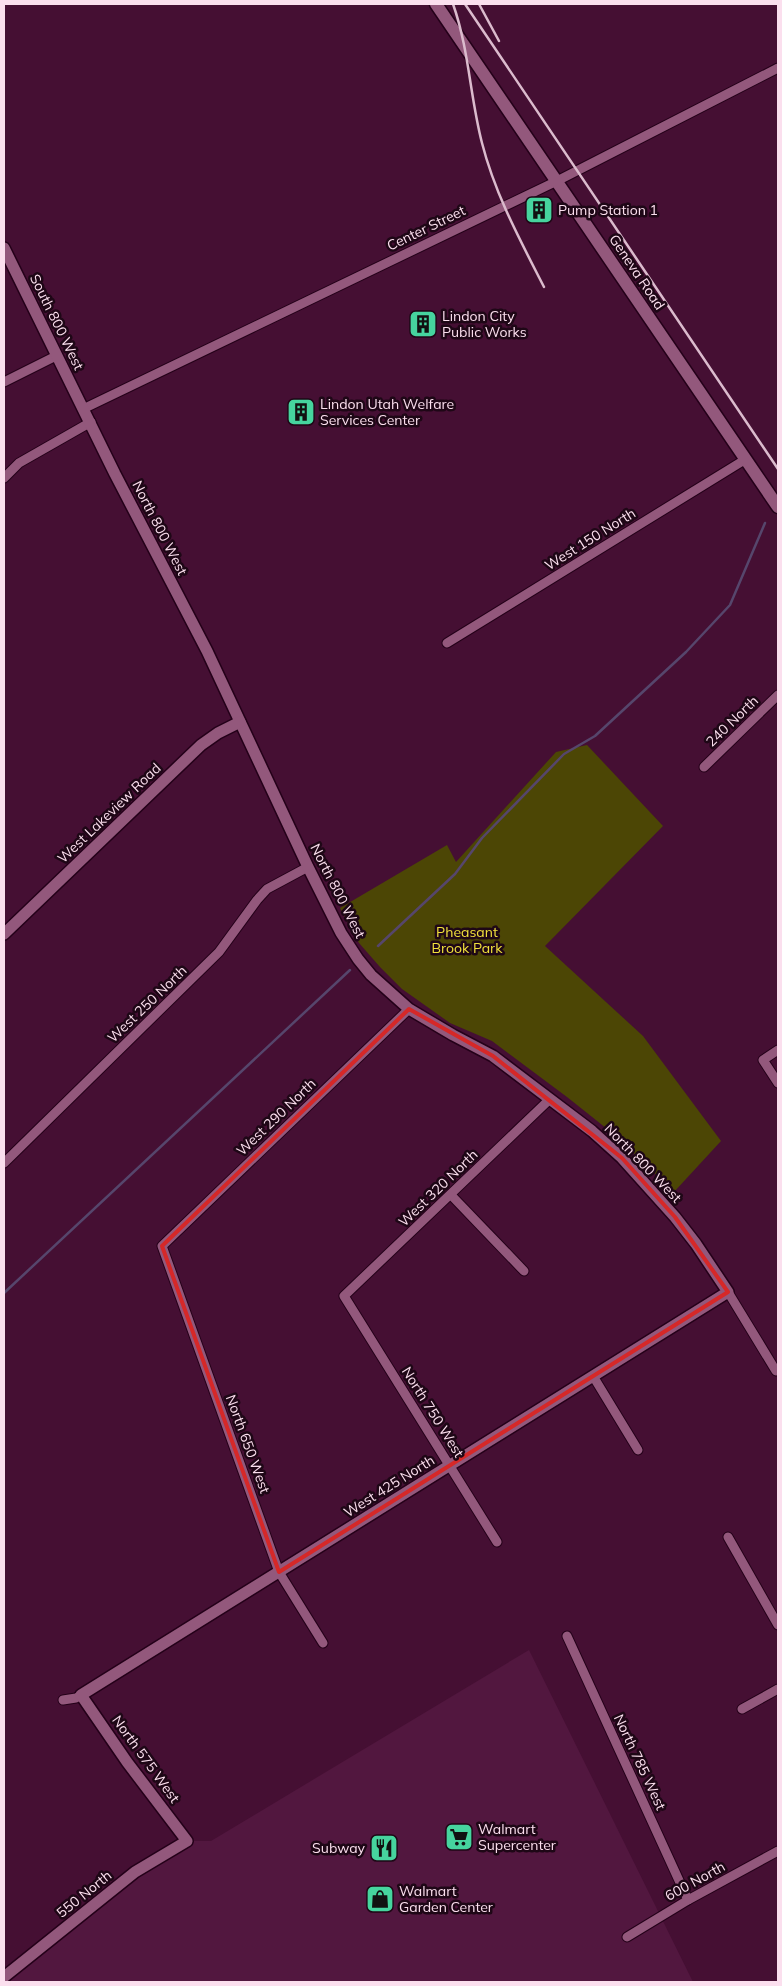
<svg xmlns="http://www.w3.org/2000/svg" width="782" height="1986" viewBox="0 0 782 1986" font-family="Mulish,sans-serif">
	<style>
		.built { fill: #52173f }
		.green { fill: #4c4605 }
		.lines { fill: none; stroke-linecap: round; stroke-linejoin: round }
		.stream { stroke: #56466c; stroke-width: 2.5 }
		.minor-casing { stroke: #240019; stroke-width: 11 }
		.tertiary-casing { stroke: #240019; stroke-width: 14 }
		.secondary-casing { stroke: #240019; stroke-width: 15 }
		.minor { stroke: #93587c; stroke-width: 9 }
		.tertiary { stroke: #93587c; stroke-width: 11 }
		.secondary { stroke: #93587c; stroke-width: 12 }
		.rail { stroke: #dbbbcd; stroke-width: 2.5 }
		.marked { fill: none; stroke: #d62828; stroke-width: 4; stroke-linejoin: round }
		.labels { text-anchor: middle; stroke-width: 5; stroke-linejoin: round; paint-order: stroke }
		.poi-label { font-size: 14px; fill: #fbdfee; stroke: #1e0716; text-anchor: start }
		.street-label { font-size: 14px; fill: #fbdfee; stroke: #1e0716 }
		.park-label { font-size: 14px; fill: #f1e13c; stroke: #1e0716 }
	</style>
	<rect width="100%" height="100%" fill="#450f33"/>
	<path class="built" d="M 529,1650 L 693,1982 L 4,1982 L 76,1921 L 187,1841 L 211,1841 Z"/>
	<path class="green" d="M 587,745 L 663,826 L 545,946 L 643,1036 L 721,1141 L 674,1192 L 616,1136 L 567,1097 L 492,1041 L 450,1023 L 402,989 L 380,967 L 359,943 L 340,908 L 447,845 L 456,862 L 556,752 Z"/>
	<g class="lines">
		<g class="stream">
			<path d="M 378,946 L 455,874 L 482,838 L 564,754 L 595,736 L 686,652 L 730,605 L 765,523"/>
			<path d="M 4,1293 L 350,970"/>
		</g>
		<defs>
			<g id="minor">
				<path d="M 4,382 L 56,356"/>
				<path d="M 83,409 L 557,181 L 778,68"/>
				<path d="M 4,478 L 19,463 L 91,422"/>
				<path d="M 447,643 L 746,459"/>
				<path d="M 704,767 L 778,695"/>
				<path d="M 778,1050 L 763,1060 L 778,1083"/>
				<path d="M 4,1163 L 219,952 L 257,900 L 267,889 L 308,867"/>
				<path d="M 451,1195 L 524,1271"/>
				<path d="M 728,1292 L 776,1371"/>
				<path d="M 593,1376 L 638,1450"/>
				<path d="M 728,1537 L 778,1625"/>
				<path d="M 497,1542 L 344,1296 L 550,1099"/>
				<path d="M 567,1636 L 688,1900"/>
				<path d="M 323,1643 L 279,1572 L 162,1246 L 409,1009"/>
				<path d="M 63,1700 L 76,1698 L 81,1695"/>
				<path d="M 742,1709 L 778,1689"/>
				<path d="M 627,1937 L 688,1900 L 778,1851"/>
			</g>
			<g id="tertiary">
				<path d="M 4,248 L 115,474 L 207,651 L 308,867 L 341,933 L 358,959 L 371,975 L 409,1009 L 453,1035 L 493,1056 L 592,1131 L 622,1158 L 675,1217 L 696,1244 L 728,1292 L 81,1695 L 127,1762 L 187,1841 L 135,1872 L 4,1977"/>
				<path d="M 4,934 L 201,745 L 218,733 L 240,722"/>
			</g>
			<path id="secondary" d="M 436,4 L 778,507"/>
		</defs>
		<use href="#minor" class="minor-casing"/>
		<use href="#tertiary" class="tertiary-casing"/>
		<use href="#secondary" class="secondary-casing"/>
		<use href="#minor" class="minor"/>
		<use href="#tertiary" class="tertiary"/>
		<use href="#secondary" class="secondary"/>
		<g class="rail">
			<path d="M 453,4 C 469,49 470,97 482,143 C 495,194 520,240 544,287"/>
			<path d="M 465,4 L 778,469"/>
			<path d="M 479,4 L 499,41"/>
		</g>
	</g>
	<path class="marked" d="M 409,1009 L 493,1056 L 622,1158 L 675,1217 L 728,1292 L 279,1572 L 162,1246 Z"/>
	<defs>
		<symbol id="building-square" viewBox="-11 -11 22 22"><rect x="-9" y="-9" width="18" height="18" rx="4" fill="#46d49e" stroke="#1e0716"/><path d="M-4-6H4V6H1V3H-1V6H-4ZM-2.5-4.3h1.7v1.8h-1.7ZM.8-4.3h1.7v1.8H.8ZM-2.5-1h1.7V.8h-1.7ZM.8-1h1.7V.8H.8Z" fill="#111"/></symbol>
		<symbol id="supermarket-square" viewBox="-11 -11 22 22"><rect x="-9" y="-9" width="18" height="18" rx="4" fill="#46d49e" stroke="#1e0716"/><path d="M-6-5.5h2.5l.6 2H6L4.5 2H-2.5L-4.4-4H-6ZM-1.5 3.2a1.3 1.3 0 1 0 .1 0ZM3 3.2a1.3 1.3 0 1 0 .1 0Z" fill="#111"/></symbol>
		<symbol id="restaurant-square" viewBox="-11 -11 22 22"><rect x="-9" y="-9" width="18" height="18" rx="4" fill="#46d49e" stroke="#1e0716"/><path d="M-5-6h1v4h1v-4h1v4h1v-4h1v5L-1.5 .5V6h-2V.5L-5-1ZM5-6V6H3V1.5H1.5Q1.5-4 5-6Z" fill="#111"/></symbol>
		<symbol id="shop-square" viewBox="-11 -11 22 22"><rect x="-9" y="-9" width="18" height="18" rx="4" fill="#46d49e" stroke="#1e0716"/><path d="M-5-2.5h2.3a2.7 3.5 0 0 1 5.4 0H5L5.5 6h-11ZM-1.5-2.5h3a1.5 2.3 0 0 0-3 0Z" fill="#111"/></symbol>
	</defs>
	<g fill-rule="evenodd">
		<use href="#building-square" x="523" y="194" width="32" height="32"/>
		<use href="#building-square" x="407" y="308" width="32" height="32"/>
		<use href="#building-square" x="285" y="396" width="32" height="32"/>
		<use href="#supermarket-square" x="443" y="1821" width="32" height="32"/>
		<use href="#restaurant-square" x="368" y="1832" width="32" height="32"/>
		<use href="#shop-square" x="364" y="1883" width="32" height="32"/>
	</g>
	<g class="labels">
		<g class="poi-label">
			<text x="558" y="215">Pump Station 1</text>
			<text x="442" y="321">Lindon City<tspan x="442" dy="16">Public Works</tspan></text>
			<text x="320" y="409">Lindon Utah Welfare<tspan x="320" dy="16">Services Center</tspan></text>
			<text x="478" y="1834">Walmart<tspan x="478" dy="16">Supercenter</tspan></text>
			<text x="365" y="1853" text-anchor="end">Subway</text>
			<text x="399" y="1896">Walmart<tspan x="399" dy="16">Garden Center</tspan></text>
		</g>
		<g class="street-label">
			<text transform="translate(426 228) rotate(-26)" y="5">Center Street</text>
			<text transform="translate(637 272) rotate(56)" y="5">Geneva Road</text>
			<text transform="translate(57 322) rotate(64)" y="5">South 800 West</text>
			<text transform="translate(160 528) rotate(63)" y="5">North 800 West</text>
			<text transform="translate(590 539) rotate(-32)" y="5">West 150 North</text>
			<text transform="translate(732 721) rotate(-44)" y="5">240 North</text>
			<text transform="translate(109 813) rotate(-44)" y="5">West Lakeview Road</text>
			<text transform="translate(338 891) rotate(63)" y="5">North 800 West</text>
			<text transform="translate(147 1004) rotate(-44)" y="5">West 250 North</text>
			<text transform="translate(276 1117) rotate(-44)" y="5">West 290 North</text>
			<text transform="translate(643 1163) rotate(46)" y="5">North 800 West</text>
			<text transform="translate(438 1188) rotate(-44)" y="5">West 320 North</text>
			<text transform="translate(433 1412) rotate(58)" y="5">North 750 West</text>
			<text transform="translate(248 1444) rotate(70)" y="5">North 650 West</text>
			<text transform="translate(389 1486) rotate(-32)" y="5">West 425 North</text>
			<text transform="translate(146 1759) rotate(54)" y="5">North 575 West</text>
			<text transform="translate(640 1762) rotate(65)" y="5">North 785 West</text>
			<text transform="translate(695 1881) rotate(-29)" y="5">600 North</text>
			<text transform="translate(84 1894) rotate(-39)" y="5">550 North</text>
		</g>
		<g class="park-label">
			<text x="467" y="937">Pheasant<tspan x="467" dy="16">Brook Park</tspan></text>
		</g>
	</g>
	<rect width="782" height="1986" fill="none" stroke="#fbdfee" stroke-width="10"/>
</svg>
